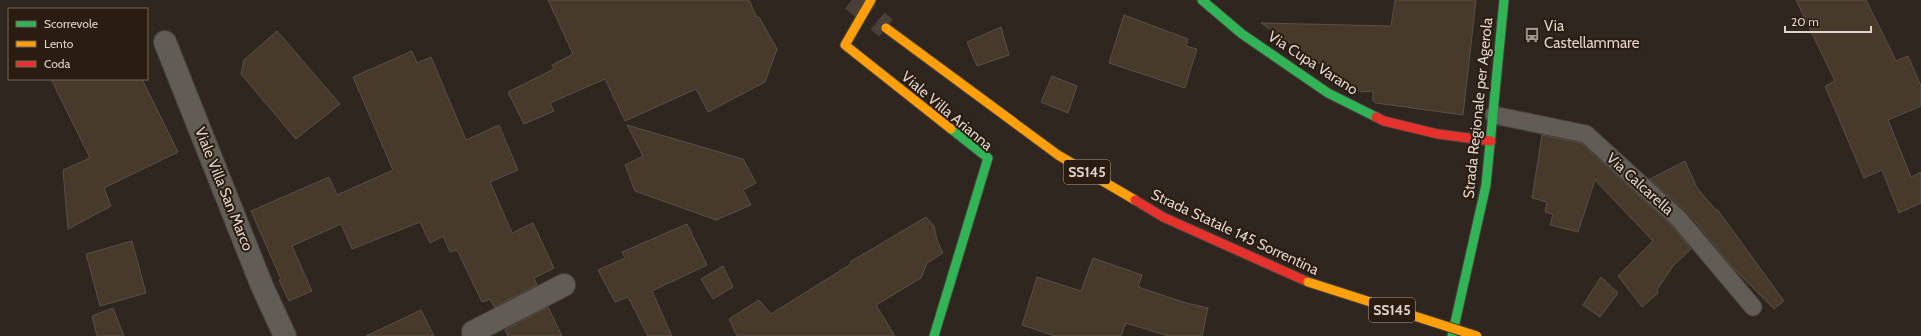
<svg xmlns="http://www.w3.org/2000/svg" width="1921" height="336" viewBox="0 0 1921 336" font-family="Cabin,sans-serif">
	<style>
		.building { fill: #483a2b; stroke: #58504a }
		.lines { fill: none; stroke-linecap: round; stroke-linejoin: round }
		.highway-tunnel { stroke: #49403a; stroke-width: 22; stroke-dasharray: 22 11; stroke-linecap: butt }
		.lane-casing { stroke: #4a423d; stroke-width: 19 }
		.street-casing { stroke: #4a423d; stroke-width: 24 }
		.fast-casing { stroke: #4a423d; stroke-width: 11 }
		.slow-casing { stroke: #4a423d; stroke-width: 11 }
		.jam-casing { stroke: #4a423d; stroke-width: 11 }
		.lane { stroke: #625c56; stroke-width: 17 }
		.street { stroke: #625c56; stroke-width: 22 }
		.fast { stroke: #30b455; stroke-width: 9 }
		.slow { stroke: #ff9f0a; stroke-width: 9 }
		.jam { stroke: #e5322d; stroke-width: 9 }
		.slow-bridge-casing { stroke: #4a423d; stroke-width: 11; stroke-linecap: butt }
		.slow-bridge { stroke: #ff9f0a; stroke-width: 9 }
		.labels { text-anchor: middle; stroke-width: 4; stroke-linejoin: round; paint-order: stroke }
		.shield { fill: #2a1c10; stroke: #a89d94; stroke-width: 1 }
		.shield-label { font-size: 14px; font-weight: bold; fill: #ded4cc }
		.poi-label { font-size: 15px; fill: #ded4cc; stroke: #2a1c10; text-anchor: start }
		.street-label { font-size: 15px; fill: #ded4cc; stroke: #2a1c10 }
	</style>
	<rect width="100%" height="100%" fill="#2f2620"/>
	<g class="building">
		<path d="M 548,0 L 749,0 L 757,18 L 759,17 L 777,49 L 765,82 L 708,112 L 696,89 L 625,121 L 605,79 L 550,103 L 554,111 L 524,124 L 508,92 L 554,69 L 552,65 L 573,54 Z"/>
		<path d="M 1395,0 L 1476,0 L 1463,115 L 1376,103 L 1373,101 L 1373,91 L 1361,92 L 1261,23 L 1391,26 Z"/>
		<path d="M 1796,0 L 1866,0 L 1896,61 L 1908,56 L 1921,86 L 1921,106 L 1888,120 L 1911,177 L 1921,172 L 1921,203 L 1899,213 L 1882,170 L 1864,178 L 1825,86 L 1835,81 Z"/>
		<path d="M 1124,15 L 1188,39 L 1186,46 L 1197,49 L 1185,88 L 1109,63 Z"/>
		<path d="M 1001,27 L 1009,55 L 977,66 L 967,42 Z"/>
		<path d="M 277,31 L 340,104 L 296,139 L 241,74 L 244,60 Z"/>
		<path d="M 412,51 L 417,63 L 431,57 L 466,140 L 499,125 L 518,170 L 490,182 L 512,233 L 533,223 L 554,268 L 534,278 L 537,285 L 494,307 L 490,299 L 482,302 L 457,250 L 450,252 L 443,236 L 430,243 L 420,222 L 352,249 L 341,224 L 292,246 L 312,291 L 289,301 L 279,280 L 281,279 L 251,211 L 329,177 L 337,195 L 393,170 L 353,77 Z"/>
		<path d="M 1052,76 L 1077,86 L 1068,113 L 1041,102 Z"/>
		<path d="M 51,79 L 142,79 L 178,152 L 104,188 L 111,206 L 68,229 L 63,170 L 90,158 Z"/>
		<path d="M 627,125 L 743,159 L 756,183 L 743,190 L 751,205 L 716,220 L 635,191 L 625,165 L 643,156 Z"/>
		<path d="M 1542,135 L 1581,143 L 1672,226 L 1691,249 L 1673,266 L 1657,290 L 1658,293 L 1642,307 L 1618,276 L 1653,241 L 1595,180 L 1578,232 L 1550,225 L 1553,214 L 1545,212 L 1547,202 L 1532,198 Z"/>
		<path d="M 1685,161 L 1697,188 L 1716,210 L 1717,209 L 1784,301 L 1774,309 L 1734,269 L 1687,212 L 1650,179 Z"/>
		<path d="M 926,217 L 934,226 L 937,240 L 943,253 L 927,263 L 921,278 L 876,305 L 895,336 L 737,336 L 729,319 L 759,300 L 771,314 L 851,264 L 850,262 Z"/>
		<path d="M 687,224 L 707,265 L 652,291 L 672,336 L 648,336 L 628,297 L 615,302 L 598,270 L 625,258 L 622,252 Z"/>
		<path d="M 132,241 L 146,293 L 100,306 L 86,254 Z"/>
		<path d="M 1093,258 L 1142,275 L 1138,287 L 1186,303 L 1208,308 L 1202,336 L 1168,336 L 1126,323 L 1121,336 L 1055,336 L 1022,325 L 1037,277 L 1081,291 Z"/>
		<path d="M 723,266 L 733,287 L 713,299 L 701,279 Z"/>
		<path d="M 1601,277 L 1618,293 L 1600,317 L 1583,305 Z"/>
		<path d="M 548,307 L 562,336 L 508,336 L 505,330 Z"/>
		<path d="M 113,308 L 124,336 L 97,336 L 92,316 Z"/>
		<path d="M 421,310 L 434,336 L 366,336 Z"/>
	</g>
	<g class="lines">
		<path class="highway-tunnel" d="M 852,0 L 886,28"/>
		<defs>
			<path id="lane" d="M 1494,115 L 1586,134 L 1679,219 L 1753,307"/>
			<g id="street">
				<path d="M 165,42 L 262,286 L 285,336"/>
				<path d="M 475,336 L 473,332 L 564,285"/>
			</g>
			<g id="fast">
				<path d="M 1202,0 L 1242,34 L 1328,93 L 1376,117"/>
				<path d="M 934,336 L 988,158 L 951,129"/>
				<path d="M 1452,336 L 1486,185 L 1504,0"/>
			</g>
			<g id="slow">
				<path d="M 871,0 L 845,45 L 951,129"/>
				<path d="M 886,28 L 1058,155 L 1135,200"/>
			</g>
			<g id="jam">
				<path d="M 1376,117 L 1384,121 L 1438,134 L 1491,141"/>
				<path d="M 1135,200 L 1163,217 L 1308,282"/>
			</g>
		</defs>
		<use href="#lane" class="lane-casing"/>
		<use href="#street" class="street-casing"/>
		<use href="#fast" class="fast-casing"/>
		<use href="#slow" class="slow-casing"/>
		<use href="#jam" class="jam-casing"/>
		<use href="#lane" class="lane"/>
		<use href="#street" class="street"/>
		<use href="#fast" class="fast"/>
		<use href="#slow" class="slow"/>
		<use href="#jam" class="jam"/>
		<defs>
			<path id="slow-bridge" d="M 1308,282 L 1477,336"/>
		</defs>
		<use href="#slow-bridge" class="slow-bridge-casing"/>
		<use href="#slow-bridge" class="slow-bridge"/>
	</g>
	<defs>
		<symbol id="bus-bare" viewBox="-9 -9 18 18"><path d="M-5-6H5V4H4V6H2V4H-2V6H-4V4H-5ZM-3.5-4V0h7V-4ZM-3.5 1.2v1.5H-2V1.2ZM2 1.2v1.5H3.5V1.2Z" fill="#a19790" stroke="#2a1c10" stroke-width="2.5" paint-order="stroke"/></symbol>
	</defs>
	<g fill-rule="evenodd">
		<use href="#bus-bare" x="1521" y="24" width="22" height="22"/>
	</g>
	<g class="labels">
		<g class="shield">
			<rect x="1064" y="160" width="46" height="24" rx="3"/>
			<rect x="1369" y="298" width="46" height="24" rx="3"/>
		</g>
		<g class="shield-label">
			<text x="1087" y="177">SS145</text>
			<text x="1392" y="315">SS145</text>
		</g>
		<g class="poi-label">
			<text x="1544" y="31">Via<tspan x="1544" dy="17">Castellammare</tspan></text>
		</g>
		<g class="street-label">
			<text transform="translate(1313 63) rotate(33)" y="5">Via Cupa Varano</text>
			<text transform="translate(1478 108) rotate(-84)" y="5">Strada Regionale per Agerola</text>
			<text transform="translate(947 111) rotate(40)" y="5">Viale Villa Arianna</text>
			<text transform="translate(1640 184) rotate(42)" y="5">Via Calcarella</text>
			<text transform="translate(224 189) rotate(68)" y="5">Viale Villa San Marco</text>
			<text transform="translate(1235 232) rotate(25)" y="5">Strada Statale 145 Sorrentina</text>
		</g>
	</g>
	<rect x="8" y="8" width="140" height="72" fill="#2a1c10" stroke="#72665b"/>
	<rect x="16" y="21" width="20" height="6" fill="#30b455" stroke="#72665b"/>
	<text x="44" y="28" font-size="12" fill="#ded4cc">Scorrevole</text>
	<rect x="16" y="41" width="20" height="6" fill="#ff9f0a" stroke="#72665b"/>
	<text x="44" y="48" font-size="12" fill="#ded4cc">Lento</text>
	<rect x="16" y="61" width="20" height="6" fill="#e5322d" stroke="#72665b"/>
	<text x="44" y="68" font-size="12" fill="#ded4cc">Coda</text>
	<path d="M1785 26v6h86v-6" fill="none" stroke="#ded4cc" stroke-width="2"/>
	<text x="1791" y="26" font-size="12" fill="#ded4cc" stroke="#2a1c10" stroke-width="3" paint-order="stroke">20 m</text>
</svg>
